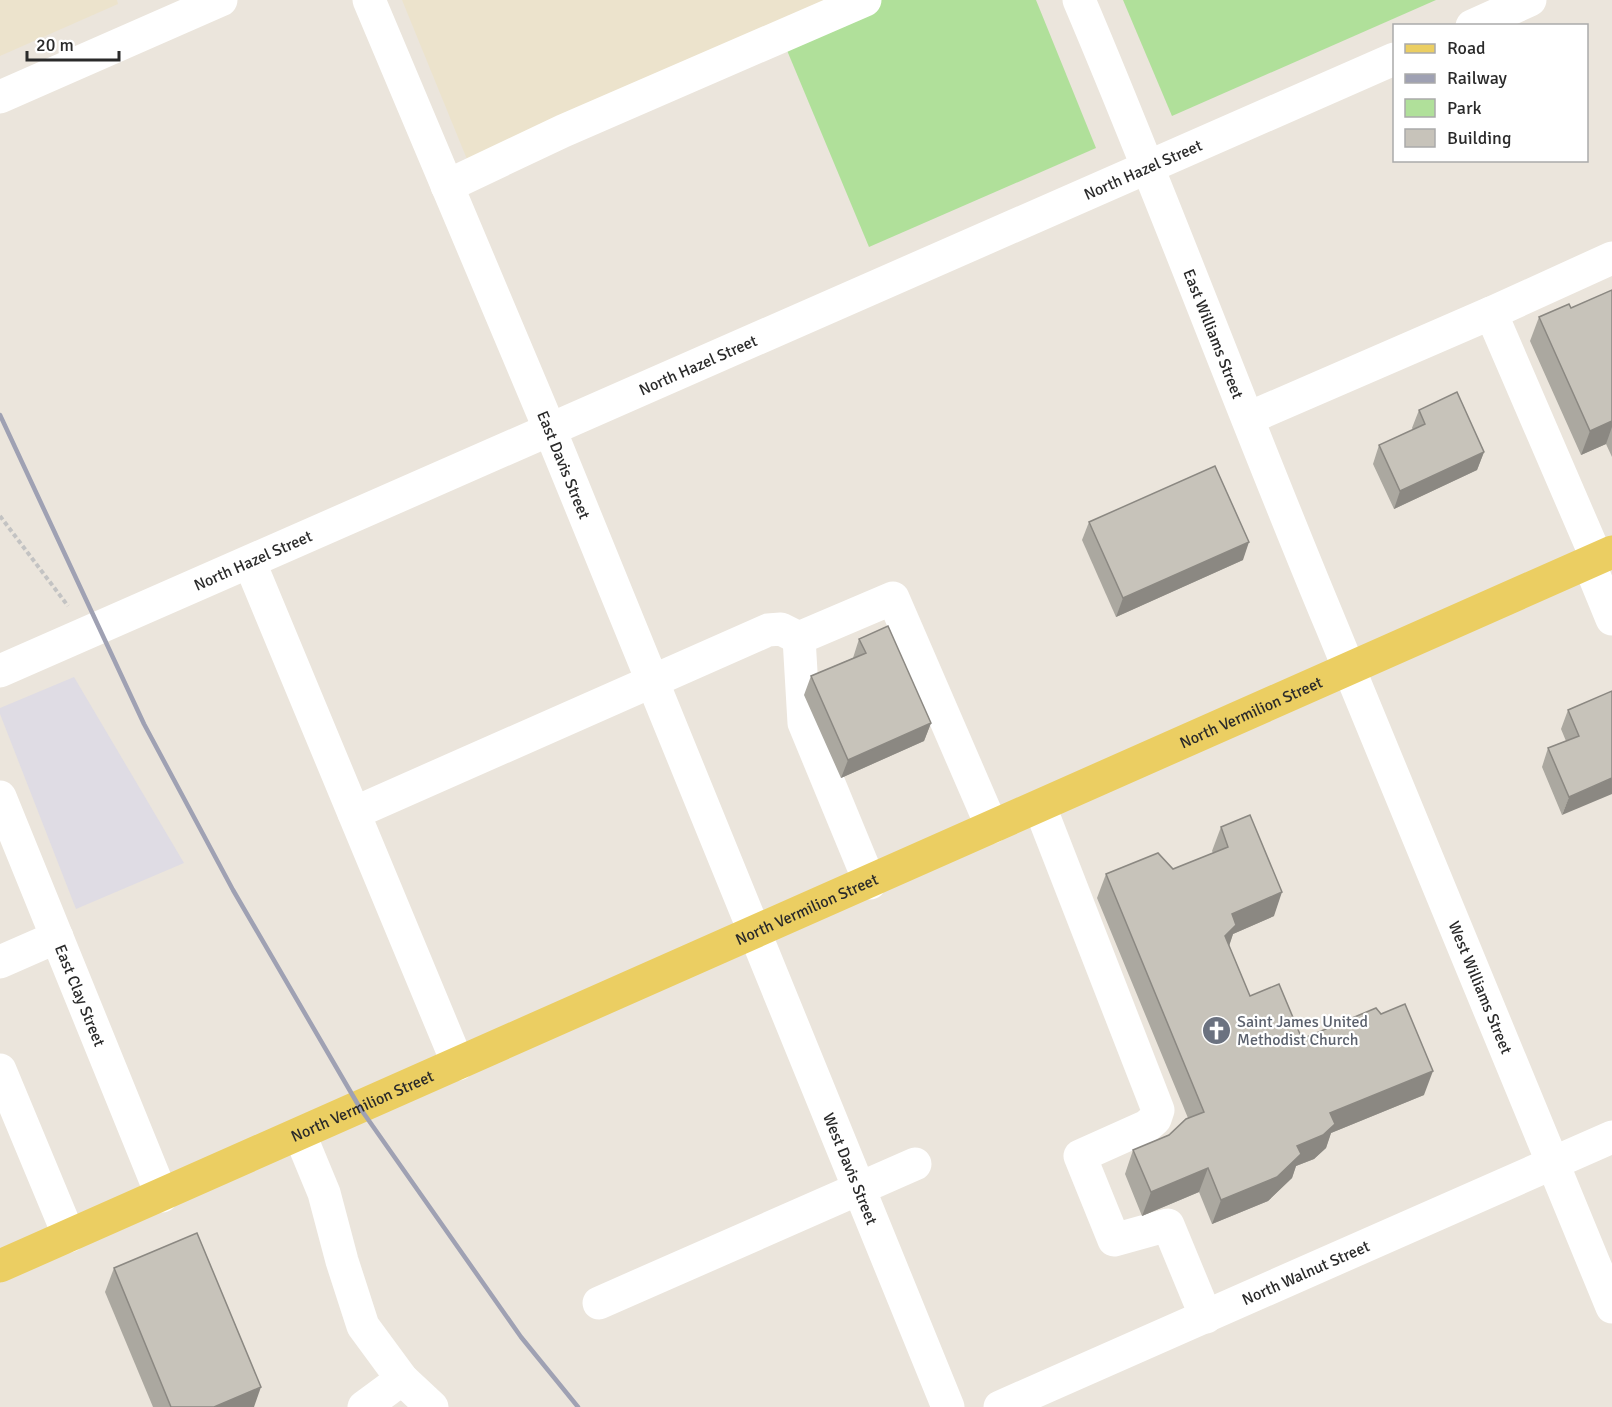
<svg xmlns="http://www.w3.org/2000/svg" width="1612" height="1407" viewBox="0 0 1612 1407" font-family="Signika,sans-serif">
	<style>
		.industrial { fill: #dfdce4 }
		.education { fill: #ece3cc }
		.green { fill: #b0e09a }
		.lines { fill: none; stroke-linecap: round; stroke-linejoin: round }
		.path { stroke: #c3c3c3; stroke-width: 4; stroke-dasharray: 4.5 3; stroke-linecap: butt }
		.minor { stroke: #fff; stroke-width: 33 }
		.major { stroke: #ebce62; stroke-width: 33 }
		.rail { stroke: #9fa1b3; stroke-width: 4.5 }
		.wall { fill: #aba8a0 }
		.shaded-wall { fill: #8b8882 }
		.building { fill: #c7c3ba; stroke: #8b8882; stroke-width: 1.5 }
		.labels { text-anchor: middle; stroke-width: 4.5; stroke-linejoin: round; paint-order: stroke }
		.street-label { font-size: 16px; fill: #2a2a2a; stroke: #fff }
		.worship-label { font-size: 16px; fill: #5b616d; stroke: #fff; text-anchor: start }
	</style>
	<rect width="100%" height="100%" fill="#ebe5dc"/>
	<path class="industrial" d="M 74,677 L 184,863 L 76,909 L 0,714 L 0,708 Z"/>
	<g class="education">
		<path d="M 0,0 L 117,0 L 118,4 L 0,56 Z"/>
		<path d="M 402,0 L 865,0 L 473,174 Z"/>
	</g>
	<g class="green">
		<path d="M 865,0 L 1036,0 L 1096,148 L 869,247 L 781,36 Z"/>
		<path d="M 1123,0 L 1436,0 L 1172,116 Z"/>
	</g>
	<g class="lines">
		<path class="path" d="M 0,516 L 68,606"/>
		<g class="minor">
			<path id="s1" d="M 369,0 L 550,430 L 948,1407"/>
			<path id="s2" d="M 1079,0 C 1167,207 1244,417 1331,625 C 1425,852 1519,1079 1612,1307"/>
			<path d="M 1472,26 L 1530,0"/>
			<path d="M 0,97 L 221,0"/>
			<path d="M 447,186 L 563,131 L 865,0"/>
			<path d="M 1491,313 L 1612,258"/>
			<path d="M 1249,418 L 1491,313 L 1597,559"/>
			<path d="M 250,563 L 458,1064"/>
			<path d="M 1589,563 L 1612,619"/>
			<path id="s3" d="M 0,671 L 1394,59"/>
			<path id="s4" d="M 0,797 L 162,1196"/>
			<path d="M 1040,807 L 1158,1110 L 1155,1119 L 1147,1126 L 1080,1156 L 1114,1240 L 1168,1225 L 1206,1317"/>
			<path d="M 354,813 L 768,630 L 781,629 L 799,638"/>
			<path d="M 870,883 L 804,723 L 799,638 L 893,598 L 992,827"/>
			<path d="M 0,962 L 57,937"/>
			<path d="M 0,1070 L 69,1236"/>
			<path d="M 300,1135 L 324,1193 L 342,1261 L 363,1326 L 402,1379 L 432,1407"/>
			<path d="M 599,1303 L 915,1164"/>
			<path d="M 364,1407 L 402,1379"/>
			<path id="s5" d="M 1000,1407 L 1612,1137"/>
		</g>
		<path class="major" id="s6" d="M 0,1266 L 1612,552"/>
		<path class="rail" d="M 0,415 L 144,724 L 233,890 L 360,1108 L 521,1337 L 578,1407"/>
	</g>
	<g class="wall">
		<path d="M 1612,290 L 1612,457 L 1606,444 L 1581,455 L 1530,341 L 1539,317 L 1571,308 Z"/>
		<path d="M 1419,410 L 1484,452 L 1477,470 L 1394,509 L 1373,464 L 1379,445 L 1413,430 L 1412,428 Z"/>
		<path d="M 1089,522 L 1243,560 L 1116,617 L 1082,540 Z"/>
		<path d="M 859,639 L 931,723 L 924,741 L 841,778 L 804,695 L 811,676 L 853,658 Z"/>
		<path d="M 1612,691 L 1562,815 L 1542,767 L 1548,748 L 1566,741 L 1561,729 L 1568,710 Z"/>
		<path d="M 1221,827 L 1274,916 L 1233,934 L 1229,946 L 1250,996 L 1302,1039 L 1424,1095 L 1331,1133 L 1326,1148 L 1314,1159 L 1296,1166 L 1292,1178 L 1268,1201 L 1212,1224 L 1199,1192 L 1142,1216 L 1125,1174 L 1133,1150 L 1169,1135 L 1188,1118 L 1097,898 L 1106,874 L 1173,869 L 1213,853 L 1212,851 Z"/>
		<path d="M 114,1268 L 254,1407 L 153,1407 L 105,1292 Z"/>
	</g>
	<g class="shaded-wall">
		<path d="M 1612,421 L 1612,427 L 1606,444 L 1581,455 L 1590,431 Z"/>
		<path d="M 1484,452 L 1477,470 L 1394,509 L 1400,491 Z"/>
		<path d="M 1249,542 L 1243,560 L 1116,617 L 1123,598 Z"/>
		<path d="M 931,723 L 924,741 L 841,778 L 848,760 Z"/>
		<path d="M 1612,778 L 1612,794 L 1562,815 L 1569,797 Z"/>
		<path d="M 1282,892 L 1274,916 L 1233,934 L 1228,949 L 1216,960 L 1232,914 Z"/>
		<path d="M 1433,1071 L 1424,1095 L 1331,1133 L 1326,1148 L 1314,1159 L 1296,1166 L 1292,1178 L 1268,1201 L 1212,1224 L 1221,1200 L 1297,1146 L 1330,1113 Z"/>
		<path d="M 1208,1168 L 1199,1192 L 1142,1216 L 1151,1192 Z"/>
		<path d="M 261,1387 L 254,1407 L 214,1407 Z"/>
	</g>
	<g class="building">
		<path d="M 1612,290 L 1612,421 L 1590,431 L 1539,317 L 1569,304 L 1571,308 Z"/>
		<path d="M 1457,392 L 1484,452 L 1400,491 L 1379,445 L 1425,424 L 1419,410 Z"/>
		<path d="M 1215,466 L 1249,542 L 1123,598 L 1089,522 Z"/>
		<path d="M 888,626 L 931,723 L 848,760 L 811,676 L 866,653 L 859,639 Z"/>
		<path d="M 1612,691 L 1612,778 L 1569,797 L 1548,748 L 1579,736 L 1568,710 Z"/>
		<path d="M 1250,815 L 1282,892 L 1232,914 L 1236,925 L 1225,936 L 1250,996 L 1279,984 L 1302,1039 L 1376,1008 L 1381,1014 L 1405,1004 L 1433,1071 L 1330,1113 L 1335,1124 L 1323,1135 L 1297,1146 L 1301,1154 L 1277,1177 L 1221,1200 L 1208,1168 L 1151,1192 L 1133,1150 L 1169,1135 L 1186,1119 L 1204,1112 L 1106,874 L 1158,853 L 1173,869 L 1228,847 L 1221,827 Z"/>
		<path d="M 197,1233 L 261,1387 L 214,1407 L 171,1407 L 114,1268 Z"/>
	</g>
	<defs>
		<symbol id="church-disc" viewBox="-11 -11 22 22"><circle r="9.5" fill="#6b7280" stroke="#fff"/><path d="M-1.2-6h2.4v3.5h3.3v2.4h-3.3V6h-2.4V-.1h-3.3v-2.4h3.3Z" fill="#fff"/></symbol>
	</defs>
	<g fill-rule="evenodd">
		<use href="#church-disc" x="1200" y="1014" width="33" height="33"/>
	</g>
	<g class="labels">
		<g class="street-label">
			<text dy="6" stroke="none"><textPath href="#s3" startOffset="1248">North Hazel Street</textPath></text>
			<text dy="6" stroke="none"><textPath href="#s2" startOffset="360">East Williams Street</textPath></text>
			<text dy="6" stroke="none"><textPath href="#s3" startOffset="762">North Hazel Street</textPath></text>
			<text dy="6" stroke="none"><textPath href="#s1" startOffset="504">East Davis Street</textPath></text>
			<text dy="6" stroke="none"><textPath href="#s3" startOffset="276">North Hazel Street</textPath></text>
			<text dy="6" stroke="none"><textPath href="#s6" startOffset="1368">North Vermilion Street</textPath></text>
			<text dy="6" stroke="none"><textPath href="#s6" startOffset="882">North Vermilion Street</textPath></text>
			<text dy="6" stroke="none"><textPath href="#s2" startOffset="1066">West Williams Street</textPath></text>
			<text dy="6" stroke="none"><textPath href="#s4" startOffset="214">East Clay Street</textPath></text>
			<text dy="6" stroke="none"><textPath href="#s6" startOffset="396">North Vermilion Street</textPath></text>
			<text dy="6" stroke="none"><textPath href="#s1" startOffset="1264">West Davis Street</textPath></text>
			<text dy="6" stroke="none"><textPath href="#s5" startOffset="334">North Walnut Street</textPath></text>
		</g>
		<g class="worship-label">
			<text x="1237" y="1027">Saint James United<tspan x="1237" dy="18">Methodist Church</tspan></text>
		</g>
	</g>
	<rect x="1393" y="24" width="195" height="138" fill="#ffffff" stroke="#aaaaaa" stroke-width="1.5"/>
	<rect x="1405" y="44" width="30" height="9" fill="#ebce62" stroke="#aaaaaa" stroke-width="1.5"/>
	<text x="1447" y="54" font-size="18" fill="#2a2a2a">Road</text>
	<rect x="1405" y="74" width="30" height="9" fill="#9fa1b3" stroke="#aaaaaa" stroke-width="1.5"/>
	<text x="1447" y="84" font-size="18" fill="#2a2a2a">Railway</text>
	<rect x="1405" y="99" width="30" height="18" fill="#b0e09a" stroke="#aaaaaa" stroke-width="1.5"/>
	<text x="1447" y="114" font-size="18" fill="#2a2a2a">Park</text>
	<rect x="1405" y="129" width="30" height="18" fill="#c7c3ba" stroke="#aaaaaa" stroke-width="1.5"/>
	<text x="1447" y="144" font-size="18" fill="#2a2a2a">Building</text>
	<path d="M27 51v9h92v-9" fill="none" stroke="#2a2a2a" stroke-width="3"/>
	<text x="36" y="51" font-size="18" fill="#2a2a2a" stroke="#ffffff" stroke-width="4.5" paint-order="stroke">20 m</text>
</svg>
